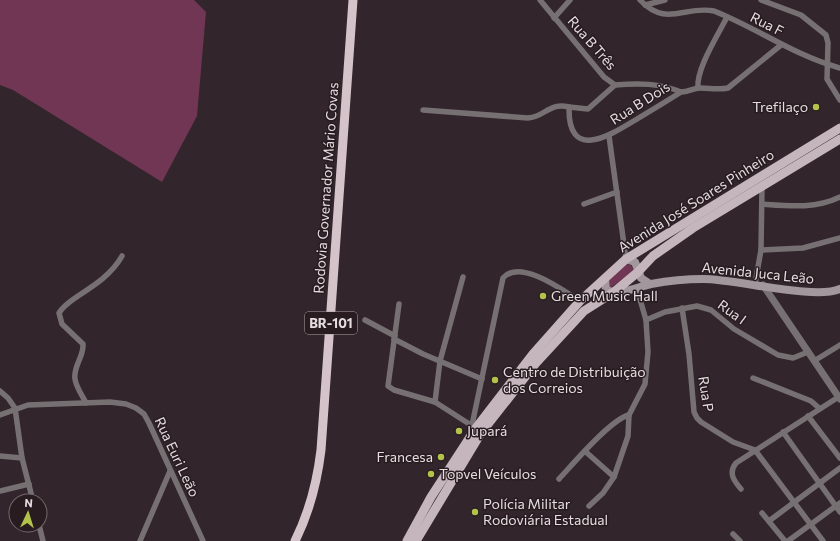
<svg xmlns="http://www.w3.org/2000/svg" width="840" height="541" viewBox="0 0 840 541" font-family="Commissioner,sans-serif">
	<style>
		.green { fill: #703654 }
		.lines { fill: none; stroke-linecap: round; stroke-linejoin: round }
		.minor { stroke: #767073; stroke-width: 5.5 }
		.tertiary { stroke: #767073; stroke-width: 7 }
		.secondary { stroke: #a2979c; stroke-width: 8 }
		.primary { stroke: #c4b6bc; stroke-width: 9 }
		.trunk { stroke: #d4c4ca; stroke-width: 9 }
		.poi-dot { fill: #b3c24b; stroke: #281c21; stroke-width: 1.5 }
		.labels { text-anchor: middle; stroke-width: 3; stroke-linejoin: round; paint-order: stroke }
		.shield { fill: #281c21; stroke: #aca3a7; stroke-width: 1 }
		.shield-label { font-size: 13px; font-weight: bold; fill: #e5dde0 }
		.street-label { font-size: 14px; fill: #e5dde0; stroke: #281c21 }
		.poi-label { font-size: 14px; fill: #e5dde0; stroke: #281c21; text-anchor: start }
	</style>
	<rect width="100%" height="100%" fill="#32252b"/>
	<g class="green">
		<path d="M 0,0 L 194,0 L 206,12 L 197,116 L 162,182 L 13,90 L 0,85 Z"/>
		<path d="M 626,264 L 631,265 L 634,271 L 610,288 L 607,281 Z"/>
	</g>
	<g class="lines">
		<g class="minor">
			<path d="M 540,0 L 604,77 L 615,85 C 639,83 659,83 681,92"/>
			<path d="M 640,0 C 666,28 685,5 714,11 C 757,28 795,56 840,68"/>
			<path d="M 761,0 L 801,15 L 826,35 L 828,43 L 827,79 L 840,100"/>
			<path d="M 645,5 L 665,0"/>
			<path d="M 554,18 L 570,0"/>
			<path d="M 698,88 C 696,69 718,35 727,17"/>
			<path d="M 569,107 L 588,109 L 615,85"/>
			<path d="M 423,110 L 528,118 C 545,117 549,102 569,107 C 568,162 609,136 637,119 C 652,110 667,101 681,92 C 689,92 693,88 700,88 C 710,88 718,90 728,88 L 781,45"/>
			<path d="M 609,136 L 626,259"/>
			<path d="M 584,204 L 617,192"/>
			<path d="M 762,204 C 789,206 816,209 840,197"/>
			<path d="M 761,250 L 803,248 L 840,238"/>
			<path d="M 755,284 L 761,250 L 762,187"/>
			<path d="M 637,289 L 646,320 L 665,312 L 697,306 L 711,310 L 734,329 L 778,355 L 793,358 L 808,352"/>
			<path d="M 399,304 L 388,386 L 394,390 L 435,402 L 474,427"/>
			<path d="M 682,308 L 689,354 L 694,412 L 697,418 L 701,422 L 733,442 L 755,450 L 823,541"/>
			<path d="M 365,320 L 395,336"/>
			<path d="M 394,339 L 423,354 L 482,379"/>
			<path d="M 814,361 L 840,345"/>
			<path d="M 753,378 L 811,401 L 819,408"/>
			<path d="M 0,391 L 8,398 L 15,408 L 22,458 L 33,501"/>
			<path d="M 435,402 L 440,361 L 463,277"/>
			<path d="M 86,403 C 82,395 76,387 75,379 C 73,366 84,357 83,344 L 62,324 L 59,313 C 64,305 71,301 78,296 C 95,285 112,274 122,256"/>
			<path d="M 0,415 L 28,405 L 110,402 L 126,404 L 136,408 L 144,414 L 149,423 L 203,541"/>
			<path d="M 808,416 L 840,458"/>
			<path d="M 472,425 L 503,278 C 520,258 564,291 580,301"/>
			<path d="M 783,432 L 840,512"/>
			<path d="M 586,452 L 614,477"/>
			<path d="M 0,456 L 22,458"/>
			<path d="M 559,479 C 573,464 611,419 629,415"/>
			<path d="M 741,489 C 734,481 728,473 736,463 L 840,396"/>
			<path d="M 0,491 L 29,484"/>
			<path d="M 589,506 L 603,493 L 614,477 L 628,436 L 629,415 L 645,384 L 648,352 L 646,320"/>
			<path d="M 762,513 L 785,541"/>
			<path d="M 769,521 L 840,468"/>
			<path d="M 39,525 L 43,541"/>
			<path d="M 733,534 L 740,541"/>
			<path d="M 140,541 L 170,471"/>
			<path d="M 788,541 L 840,503"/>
		</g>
		<path class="tertiary" d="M 763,285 L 840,399"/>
		<g class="secondary">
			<path d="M 626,259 L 635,262 L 641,278 L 650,284"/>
			<path d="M 605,279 L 606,290 C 620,296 637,287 651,284 C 667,281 686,279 703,279 C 736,279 815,300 840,289"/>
		</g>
		<g class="primary">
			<path d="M 407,541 L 431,497 L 476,428 L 533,354 L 580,301 L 626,259 L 840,128"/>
			<path d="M 416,541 L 481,433 L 536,363 L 584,311 L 614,292 L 638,272 L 653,256 L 693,228 L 840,139"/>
		</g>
		<path class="trunk" d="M 295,541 C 310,511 317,483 321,450 L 353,0"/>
	</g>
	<g class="poi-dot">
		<circle cx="816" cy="107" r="4"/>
		<circle cx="543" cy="296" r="4"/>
		<circle cx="495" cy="380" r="4"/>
		<circle cx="459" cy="431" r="4"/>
		<circle cx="441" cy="457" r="4"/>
		<circle cx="431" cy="474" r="4"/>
		<circle cx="475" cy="512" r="4"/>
	</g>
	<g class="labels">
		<rect class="shield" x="305" y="312" width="52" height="22" rx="3"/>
		<g class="shield-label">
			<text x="331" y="328">BR-101</text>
		</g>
		<g class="street-label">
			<text transform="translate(767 24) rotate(27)" y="5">Rua F</text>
			<text transform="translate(592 43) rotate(49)" y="5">Rua B Três</text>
			<text transform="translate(640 103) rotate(-32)" y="5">Rua B Dois</text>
			<text transform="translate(326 188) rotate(-86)" y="5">Rodovia Governador Mário Covas</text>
			<text transform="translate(696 201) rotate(-32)" y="5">Avenida José Soares Pinheiro</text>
			<text transform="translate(758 273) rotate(6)" y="5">Avenida Juca Leão</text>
			<text transform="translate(732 312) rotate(36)" y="5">Rua I</text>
			<text transform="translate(706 394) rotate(81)" y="5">Rua P</text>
			<text transform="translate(177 457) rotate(65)" y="5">Rua Euri Leão</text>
		</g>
		<g class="poi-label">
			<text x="808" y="112" text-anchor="end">Trefilaço</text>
			<text x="551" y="301">Green Music Hall</text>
			<text x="503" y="377">Centro de Distribuição<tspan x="503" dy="16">dos Correios</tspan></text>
			<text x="467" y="436">Jupará</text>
			<text x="433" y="462" text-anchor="end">Francesa</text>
			<text x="439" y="479">Topvel Veículos</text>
			<text x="483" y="509">Polícia Militar<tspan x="483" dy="16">Rodoviária Estadual</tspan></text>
		</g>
	</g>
	<g transform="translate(28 513) rotate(4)"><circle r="19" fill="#281c21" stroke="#74696d"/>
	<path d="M0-3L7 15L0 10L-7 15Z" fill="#b3c24b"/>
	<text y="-6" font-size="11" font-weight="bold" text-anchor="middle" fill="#e5dde0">N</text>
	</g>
</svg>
